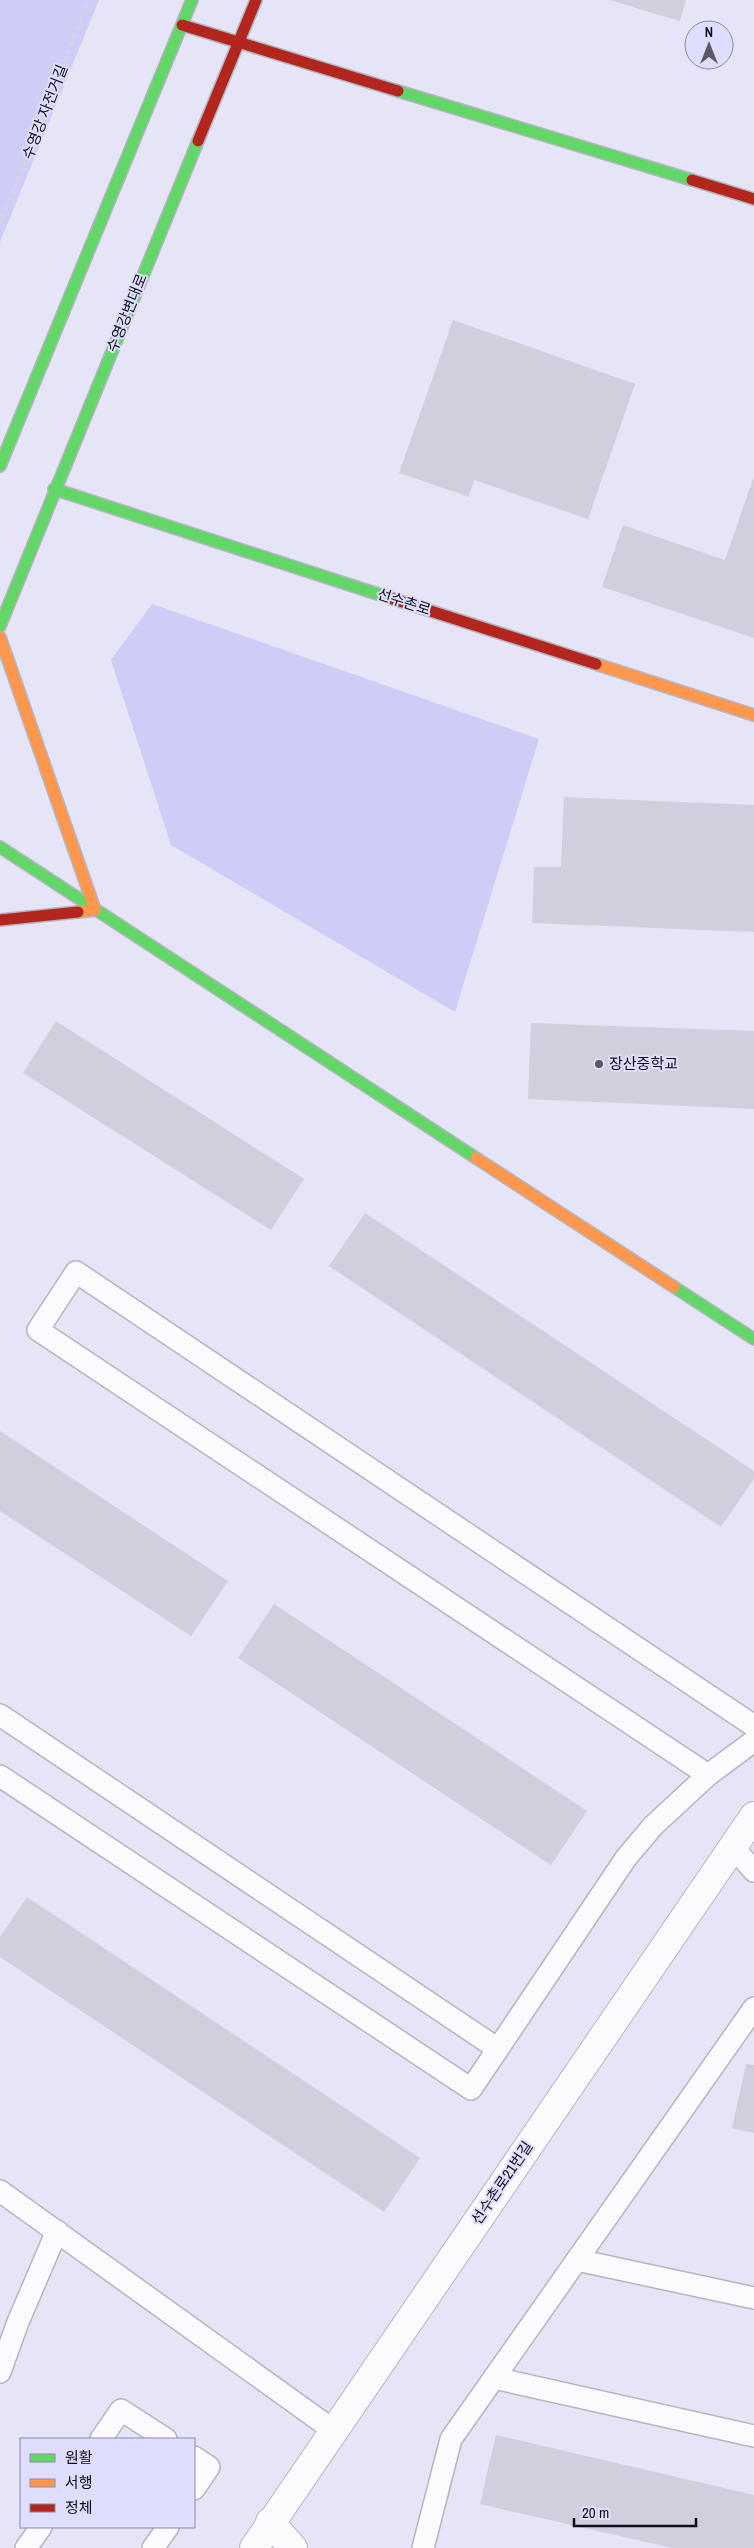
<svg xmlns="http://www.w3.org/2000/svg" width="754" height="2548" viewBox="0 0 754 2548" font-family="'Archivo Narrow','Noto Sans KR',sans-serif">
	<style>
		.green { fill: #cfccf7 }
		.building { fill: #d0cfdd }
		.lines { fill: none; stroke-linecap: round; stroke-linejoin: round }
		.lane-casing { stroke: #b5b4c2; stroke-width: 24 }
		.street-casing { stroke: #b5b4c2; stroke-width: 30 }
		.fast-casing { stroke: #b5b4c2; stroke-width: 14 }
		.slow-casing { stroke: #b5b4c2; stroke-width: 14 }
		.jam-casing { stroke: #b5b4c2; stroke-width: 14 }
		.path { stroke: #d5d5da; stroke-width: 3; stroke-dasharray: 4 4; stroke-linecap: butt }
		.lane { stroke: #fbfbfe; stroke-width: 21 }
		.street { stroke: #fbfbfe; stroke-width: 28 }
		.fast { stroke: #63d668; stroke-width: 11 }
		.slow { stroke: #ff974d; stroke-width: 11 }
		.jam { stroke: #b3261e; stroke-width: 11 }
		.poi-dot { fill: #5a5965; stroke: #e0defe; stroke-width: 2 }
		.labels { text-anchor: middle; stroke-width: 4; stroke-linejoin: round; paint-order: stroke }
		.street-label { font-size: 15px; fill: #0e0d17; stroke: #e0defe }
		.poi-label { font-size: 15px; fill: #0e0d17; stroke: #e0defe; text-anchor: start }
	</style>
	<rect width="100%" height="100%" fill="#e6e5f7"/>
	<g class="green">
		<path d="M 0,0 L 99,0 L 0,242 Z"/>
		<path d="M 152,604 L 539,739 L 455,1012 L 171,845 L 111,660 Z"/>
	</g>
	<g class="building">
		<path d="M 609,0 L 686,0 L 680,21 Z"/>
		<path d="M 453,320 L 635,384 L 588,519 L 474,480 L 469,497 L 399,473 Z"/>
		<path d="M 754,476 L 754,638 L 602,587 L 623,525 L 725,560 Z"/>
		<path d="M 564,797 L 754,805 L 754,932 L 532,923 L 534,867 L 561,867 Z"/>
		<path d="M 56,1021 L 304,1179 L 271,1230 L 23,1073 Z"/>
		<path d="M 531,1023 L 754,1031 L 754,1109 L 528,1099 Z"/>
		<path d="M 365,1213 L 754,1471 L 754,1479 L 721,1527 L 329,1266 Z"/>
		<path d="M 0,1431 L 228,1581 L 191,1636 L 0,1511 Z"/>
		<path d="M 274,1604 L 587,1811 L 551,1865 L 238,1658 Z"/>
		<path d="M 27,1897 L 420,2158 L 384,2212 L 0,1957 L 0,1937 Z"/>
		<path d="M 746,2064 L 754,2065 L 754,2133 L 732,2128 Z"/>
		<path d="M 496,2435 L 754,2495 L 754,2548 L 672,2548 L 480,2504 Z"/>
	</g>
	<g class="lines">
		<defs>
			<g id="lane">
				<path d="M 0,1715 L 498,2049"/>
				<path d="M 754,1726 L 76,1272 L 38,1330 L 708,1775 L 754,1741"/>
				<path d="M 0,1776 L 471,2089 L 626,1858 L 653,1826 L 708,1775"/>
				<path d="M 733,1847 L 754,1871"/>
				<path d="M 0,2191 L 333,2430"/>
				<path d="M 577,2260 L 754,2298"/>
				<path d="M 0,2372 L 18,2322 L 57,2231"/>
				<path d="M 494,2378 L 754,2436"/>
				<path d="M 101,2439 L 121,2410 L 166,2439"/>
				<path d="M 194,2457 L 209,2467 L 194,2489"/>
				<path d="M 26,2548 L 41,2527"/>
				<path d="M 153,2548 L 168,2527"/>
				<path d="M 423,2548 L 451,2439 L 754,2008"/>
			</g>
			<g id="street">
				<path d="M 270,2522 L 293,2548"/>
				<path d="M 254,2548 L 754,1816"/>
			</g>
			<g id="fast">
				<path d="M 398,91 L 692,180"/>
				<path d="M 0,466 L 192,0"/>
				<path d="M 54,489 L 390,598"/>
				<path d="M 0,626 L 198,141"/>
				<path d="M 0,847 L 476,1158"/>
				<path d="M 674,1287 L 754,1339"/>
			</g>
			<g id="slow">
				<path d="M 0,637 L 95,910 L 78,912"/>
				<path d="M 596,664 L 754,715"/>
				<path d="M 476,1158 L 674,1287"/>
			</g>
			<g id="jam">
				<path d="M 182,25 L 398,91"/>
				<path d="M 198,141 L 256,0"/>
				<path d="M 692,180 L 754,199"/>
				<path d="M 390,598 L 596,664"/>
				<path d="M 0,920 L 78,912"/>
			</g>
		</defs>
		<use href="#lane" class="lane-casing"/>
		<use href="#street" class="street-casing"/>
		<use href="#fast" class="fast-casing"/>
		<use href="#slow" class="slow-casing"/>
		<use href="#jam" class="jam-casing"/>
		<path class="path" d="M 0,224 L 89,0"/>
		<use href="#lane" class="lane"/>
		<use href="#street" class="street"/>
		<use href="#fast" class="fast"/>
		<use href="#slow" class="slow"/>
		<use href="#jam" class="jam"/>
	</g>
	<circle class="poi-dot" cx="599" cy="1064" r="5"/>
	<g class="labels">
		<g class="street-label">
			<text transform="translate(45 112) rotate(-69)" y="5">수영강 자전거길</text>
			<text transform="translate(127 313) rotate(-68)" y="5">수영강변대로</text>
			<text transform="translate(404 602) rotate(18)" y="5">선수촌로</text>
			<text transform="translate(502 2183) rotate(-56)" y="5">선수촌로21번길</text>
		</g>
		<g class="poi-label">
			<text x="609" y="1069">장산중학교</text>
		</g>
	</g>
	<rect x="20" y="2438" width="175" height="90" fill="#e0defe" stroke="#8c8aa2"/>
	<rect x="30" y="2454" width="25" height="8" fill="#63d668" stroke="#8c8aa2"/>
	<text x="65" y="2463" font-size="15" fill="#0e0d17">원활</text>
	<rect x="30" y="2479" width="25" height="8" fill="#ff974d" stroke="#8c8aa2"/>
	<text x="65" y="2488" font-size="15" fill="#0e0d17">서행</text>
	<rect x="30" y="2504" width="25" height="8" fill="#b3261e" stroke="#8c8aa2"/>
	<text x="65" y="2513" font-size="15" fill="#0e0d17">정체</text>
	<g transform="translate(709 45)"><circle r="24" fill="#e0defe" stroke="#8c8aa2"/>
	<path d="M0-4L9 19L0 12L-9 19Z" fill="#5a5965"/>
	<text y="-8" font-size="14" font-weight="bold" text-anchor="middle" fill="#0e0d17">N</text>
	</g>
	<path d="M574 2518v8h122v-8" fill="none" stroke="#0e0d17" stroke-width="2.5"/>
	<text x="582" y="2518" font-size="15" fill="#0e0d17" stroke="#e0defe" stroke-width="4" paint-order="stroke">20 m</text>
</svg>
